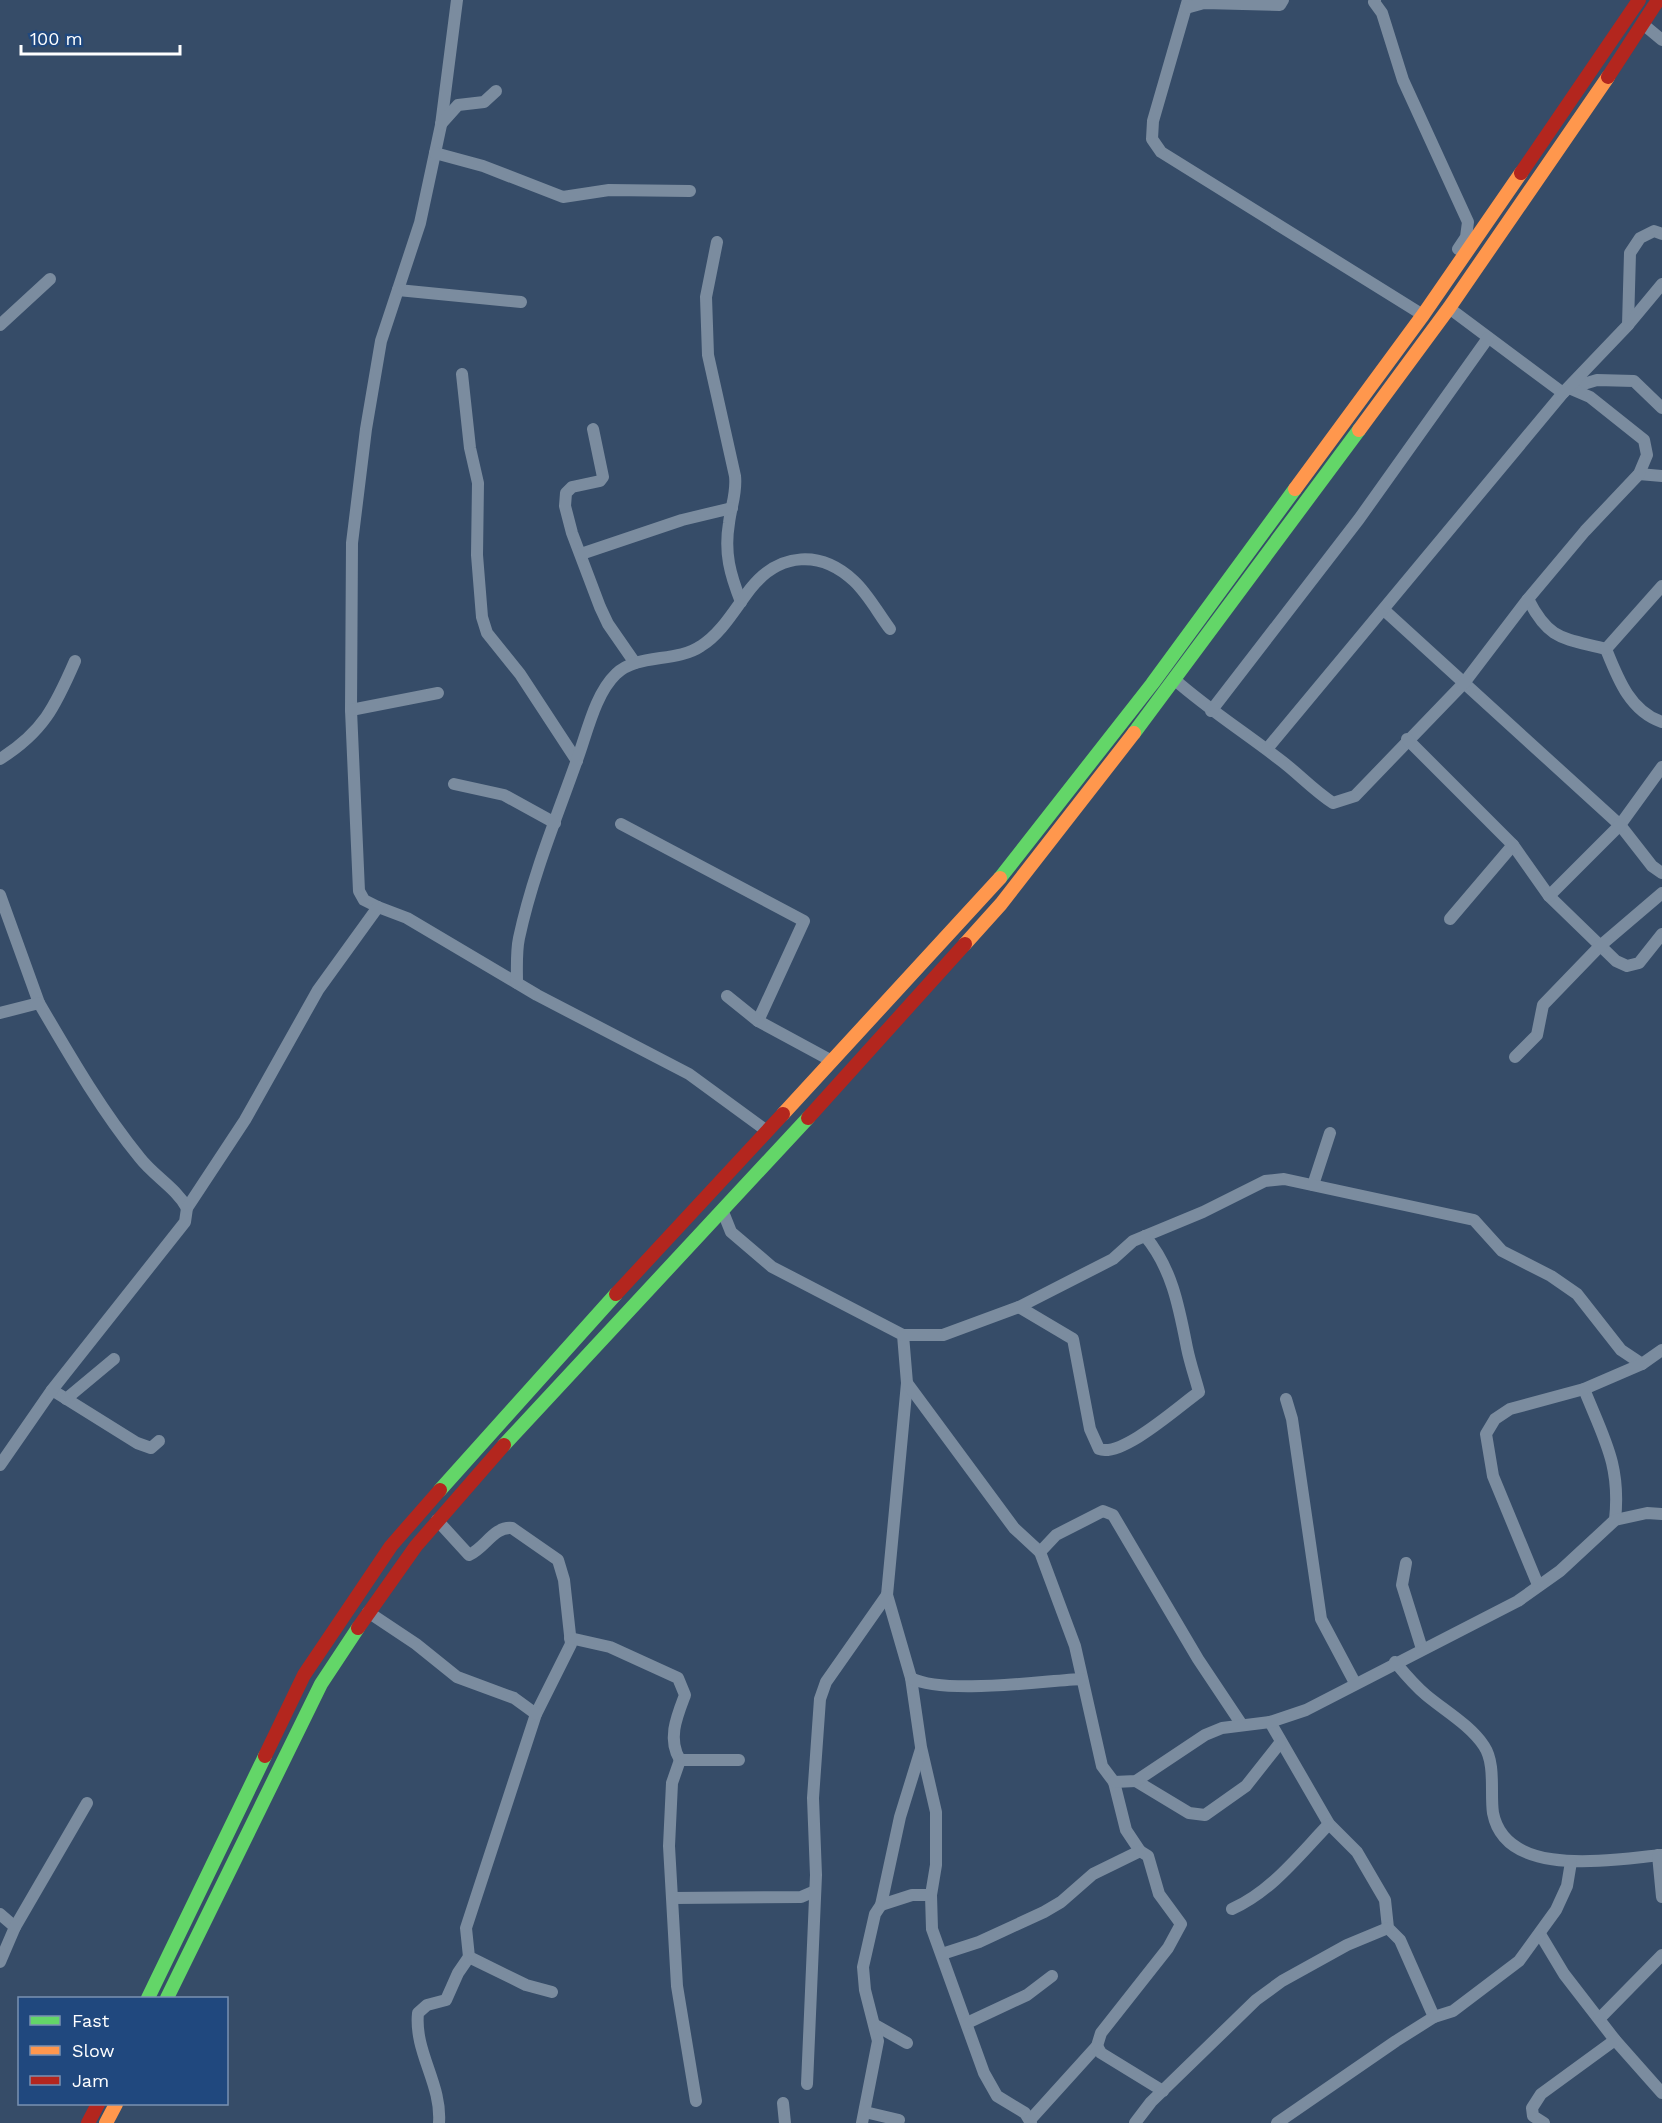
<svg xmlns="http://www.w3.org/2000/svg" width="1662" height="2123" viewBox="0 0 1662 2123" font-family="'Work Sans',sans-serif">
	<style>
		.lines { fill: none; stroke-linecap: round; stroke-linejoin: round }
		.street { stroke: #7b8c9f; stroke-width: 12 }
		.fast { stroke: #63d668; stroke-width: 14 }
		.slow { stroke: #ff974d; stroke-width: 14 }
		.jam { stroke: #b3261e; stroke-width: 14 }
	</style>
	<rect width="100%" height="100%" fill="#364c68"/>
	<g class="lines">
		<g class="street">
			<path d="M 457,0 L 441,125 L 420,223 L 381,341 L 366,429 L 352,543 L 351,710 L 359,891 L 364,900 L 378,907 L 407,918 L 537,995 L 689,1074 L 767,1131"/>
			<path d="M 1188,0 L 1153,121 L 1152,139 L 1161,152 L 1423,315"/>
			<path d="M 1375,0 L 1374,2 L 1382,13 L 1403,80 L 1468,222 L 1466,237 L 1458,249"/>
			<path d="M 1186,8 L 1204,3 L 1280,5 L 1283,0"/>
			<path d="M 1644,25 L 1662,40"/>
			<path d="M 441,124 L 458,105 L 484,102 L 496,91"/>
			<path d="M 435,153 L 483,166 L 563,197 L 609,190 L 690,191"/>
			<path d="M 717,242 L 706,297 L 708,355 L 735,476 C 737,493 731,506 729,523 C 724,553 730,574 741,602"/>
			<path d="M 398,290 L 521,302"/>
			<path d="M 1449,308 L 1563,393"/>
			<path d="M 0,325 L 50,279"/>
			<path d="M 1628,325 L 1630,253 L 1640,238 L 1654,231 L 1662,234"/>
			<path d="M 462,374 L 470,448 L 478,483 L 477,555 L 482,617 L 487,633 L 520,674 L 577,761"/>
			<path d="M 1570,388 L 1597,380 L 1634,381 L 1662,408"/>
			<path d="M 593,429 L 603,477 L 600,481 L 572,487 L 566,493 L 565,506 L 572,533 L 600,607 L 608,624 L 635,663"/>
			<path d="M 1639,474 L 1662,476"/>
			<path d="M 581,554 L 682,520 L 732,508"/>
			<path d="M 1528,599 C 1549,641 1564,638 1606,649"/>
			<path d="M 1384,610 L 1620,825 L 1652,866 L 1662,873"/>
			<path d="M 1606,649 C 1618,679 1630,711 1662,722"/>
			<path d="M 1606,649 L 1662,586"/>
			<path d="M 1175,680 C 1208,709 1244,732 1279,759 C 1298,773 1313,790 1333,803 L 1355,796 L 1464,683 L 1528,599 L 1585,531 L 1639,474 L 1647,455 L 1644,440 L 1590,397 L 1569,388"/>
			<path d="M 351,710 L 438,693"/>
			<path d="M 1211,711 L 1359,519 L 1488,338"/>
			<path d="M 1407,739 L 1513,845 L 1549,896 L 1616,961 L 1627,966 L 1639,963 L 1662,934"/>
			<path d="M 1267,749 L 1563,393 L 1628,325 L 1662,284"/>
			<path d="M 0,759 C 43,732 55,707 75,661"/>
			<path d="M 454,784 L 504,795 L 555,823"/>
			<path d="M 621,824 L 804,921 L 758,1021"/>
			<path d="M 0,895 L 39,1003"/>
			<path d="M 1549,896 L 1620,825 L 1662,767"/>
			<path d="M 1450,919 L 1513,845"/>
			<path d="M 517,983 C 517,968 516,952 519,938 C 532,877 556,819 577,760 C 587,733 595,694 616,674 C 637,653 676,663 701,646 C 722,633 736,607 751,588 C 780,552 821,550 854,581 C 868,594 878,613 890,629"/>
			<path d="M 727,996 L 758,1021 L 832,1061"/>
			<path d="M 0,1013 L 39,1003 C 70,1056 101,1110 140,1158 C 154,1176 176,1188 187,1208"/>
			<path d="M 1515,1057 L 1537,1035 L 1543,1005 L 1600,946 L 1662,893"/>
			<path d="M 1313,1185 L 1330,1133"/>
			<path d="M 723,1212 L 731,1232 L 772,1267 L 903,1335 L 907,1383 L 887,1595 L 911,1678 L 921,1747 L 936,1812 L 936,1865 L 931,1895 L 932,1929 L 984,2073 L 997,2096 L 1025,2113 L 1031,2123"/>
			<path d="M 1019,1307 L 1073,1339 L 1090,1429 L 1099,1449 C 1122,1458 1179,1406 1199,1392 C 1195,1377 1190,1363 1187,1348 C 1179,1307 1172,1268 1145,1236"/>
			<path d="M 903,1335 L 943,1335 L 1019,1307 L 1113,1259 L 1133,1241 L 1203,1212 L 1265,1181 L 1284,1179 L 1474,1220 L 1502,1251 L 1551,1276 L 1577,1294 L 1621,1350 L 1642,1364"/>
			<path d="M 907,1383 L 1014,1528 L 1040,1552 L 1075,1646 L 1102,1766 L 1114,1782 L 1126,1830 L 1140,1851"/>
			<path d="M 1584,1389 C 1604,1439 1621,1465 1615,1520"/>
			<path d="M 52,1390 L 137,1443 L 151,1448 L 159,1441"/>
			<path d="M 66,1399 L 114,1359"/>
			<path d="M 1286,1399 L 1292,1419 L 1321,1619 L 1355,1683"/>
			<path d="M 0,1465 L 52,1390 L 185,1222 L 187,1208 L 245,1120 L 318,990 L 378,907"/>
			<path d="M 437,1520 L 469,1555 C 485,1548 494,1526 512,1528 L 558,1560 L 564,1580 L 571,1644 L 536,1714 L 466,1928 L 469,1957 L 526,1985 L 552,1992"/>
			<path d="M 1040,1552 L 1056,1535 L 1103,1511 L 1113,1515 L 1198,1659 L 1242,1725"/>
			<path d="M 1406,1563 L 1402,1585 L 1422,1649"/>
			<path d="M 1538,1585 L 1493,1476 L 1486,1434 L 1495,1419 L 1510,1409 L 1584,1389 L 1642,1364 L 1662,1350"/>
			<path d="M 368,1612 L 416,1644 L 457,1677 L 514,1698 L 536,1714"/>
			<path d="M 570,1638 L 610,1647 L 678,1678 L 685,1695 C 677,1716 667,1739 680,1760"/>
			<path d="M 1395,1662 C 1405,1674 1414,1685 1426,1695 C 1445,1711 1470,1725 1484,1746 C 1496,1764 1490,1793 1493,1813 C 1506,1880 1614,1859 1662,1855"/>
			<path d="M 911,1678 C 944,1695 1041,1681 1082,1679"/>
			<path d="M 1270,1722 L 1329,1824 L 1357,1852 L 1385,1900 L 1388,1928 L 1400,1940 L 1434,2017"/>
			<path d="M 1136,1781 L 1189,1813 L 1205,1815 L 1246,1786 L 1280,1743"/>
			<path d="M 1114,1782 L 1136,1781 L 1205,1735 L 1222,1728 L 1270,1722 L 1306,1710 L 1518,1601 L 1560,1571 L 1615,1520 L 1647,1513 L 1662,1514"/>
			<path d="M 1658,1855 L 1662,1897"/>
			<path d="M 673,1898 L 801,1897 L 815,1891"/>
			<path d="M 881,1905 L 912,1895 L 931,1895"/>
			<path d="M 1232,1909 C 1272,1891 1299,1855 1329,1824"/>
			<path d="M 0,1914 L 15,1927"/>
			<path d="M 1540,1934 L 1564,1974 L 1615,2040 L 1662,2093"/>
			<path d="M 942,1954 L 979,1942 L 1044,1912 L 1061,1902 L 1093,1874 L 1140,1851 L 1148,1856 L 1159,1894 L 1181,1924 L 1168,1948 L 1101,2033 L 1097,2046 L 1030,2120"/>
			<path d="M 0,1962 L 15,1927 L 87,1803"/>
			<path d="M 1599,2019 L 1662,1955"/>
			<path d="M 967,2023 L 1027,1995 L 1052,1976"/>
			<path d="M 875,2025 L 907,2043"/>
			<path d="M 1097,2046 L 1101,2053 L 1163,2091"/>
			<path d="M 807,2084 L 816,1875 L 813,1798 L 820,1699 L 826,1682 L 887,1595"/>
			<path d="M 696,2101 L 677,1986 L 669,1846 L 672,1783 L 680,1760 L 739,1760"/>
			<path d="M 783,2103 L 785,2123"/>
			<path d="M 865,2112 L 899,2120"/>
			<path d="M 439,2123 C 442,2084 414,2052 418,2013 L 427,2005 L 446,2000 L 458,1973 L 469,1957"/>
			<path d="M 862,2123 L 878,2041 L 865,1990 L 863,1967 L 875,1914 L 881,1905 L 900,1817 L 921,1749"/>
			<path d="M 1135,2123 L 1151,2102 L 1256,2000 L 1282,1981 L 1347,1945 L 1388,1928"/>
			<path d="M 1277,2123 L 1396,2041 L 1434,2017 L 1453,2011 L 1519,1961 L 1556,1910 L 1567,1886 L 1571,1862"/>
			<path d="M 1544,2123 L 1533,2116 L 1532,2108 L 1541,2094 L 1615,2040"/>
		</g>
		<g class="fast">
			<path d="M 1134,733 L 1359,430"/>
			<path d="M 1000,878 L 1152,684 L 1295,489"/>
			<path d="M 504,1445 L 808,1118"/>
			<path d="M 440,1490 L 616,1294"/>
			<path d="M 148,1998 L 265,1756"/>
			<path d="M 167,1998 L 321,1684 L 358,1628"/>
		</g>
		<g class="slow">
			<path d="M 1359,430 L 1449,308 L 1608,77"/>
			<path d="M 1295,489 L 1423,315 L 1521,173"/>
			<path d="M 965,944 L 1001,904 L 1134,733"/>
			<path d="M 783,1114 L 1000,878"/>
			<path d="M 106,2123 L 116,2104"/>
		</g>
		<g class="jam">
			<path d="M 1608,77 L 1658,0"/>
			<path d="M 1521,173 L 1639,0"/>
			<path d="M 808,1118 L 965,944"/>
			<path d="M 616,1294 L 783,1114"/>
			<path d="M 358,1628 L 416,1546 L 504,1445"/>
			<path d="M 265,1756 L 304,1675 L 391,1546 L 440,1490"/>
			<path d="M 88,2123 L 98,2104"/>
		</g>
	</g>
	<rect x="18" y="1997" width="210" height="108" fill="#20487e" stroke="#7991b2" stroke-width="1.5"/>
	<rect x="30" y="2016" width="30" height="9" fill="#63d668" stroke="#7991b2" stroke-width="1.5"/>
	<text x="72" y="2027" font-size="18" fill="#ffffff">Fast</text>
	<rect x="30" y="2046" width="30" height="9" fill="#ff974d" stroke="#7991b2" stroke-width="1.5"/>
	<text x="72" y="2057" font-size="18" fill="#ffffff">Slow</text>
	<rect x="30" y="2076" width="30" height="9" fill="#b3261e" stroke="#7991b2" stroke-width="1.5"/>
	<text x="72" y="2087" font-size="18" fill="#ffffff">Jam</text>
	<path d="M21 45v9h159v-9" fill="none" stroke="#ffffff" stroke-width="3"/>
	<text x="30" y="45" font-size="18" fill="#ffffff" stroke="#20487e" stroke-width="4.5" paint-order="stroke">100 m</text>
</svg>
